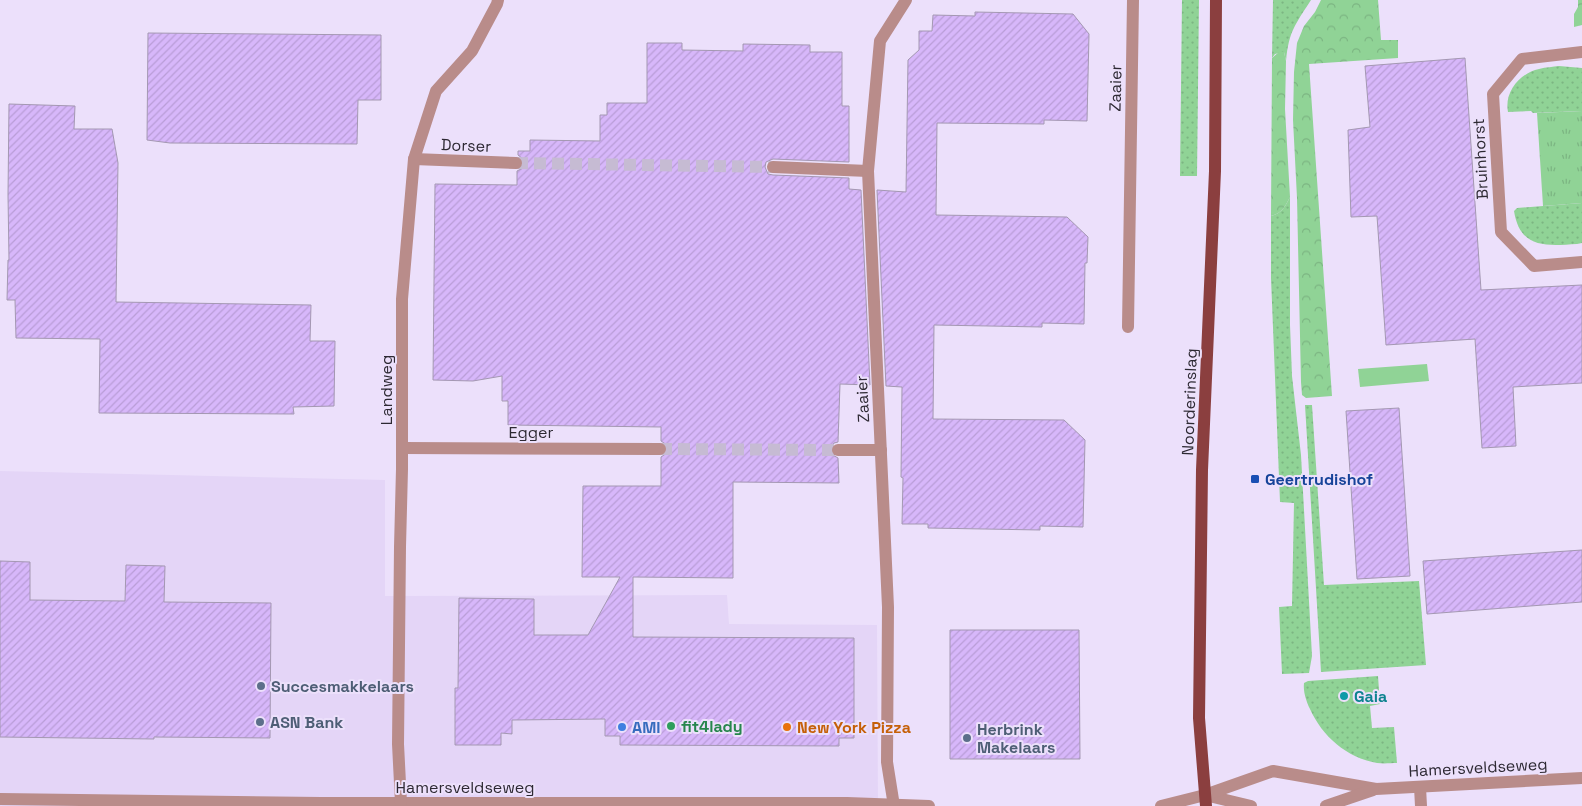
<svg xmlns="http://www.w3.org/2000/svg" width="1582" height="806" viewBox="0 0 1582 806" font-family="'Space Grotesk',sans-serif">
	<style>
		.built { fill: #e4d5f7 }
		.grass { fill: url(#grass-dots) }
		.forest { fill: url(#forest-crowns) }
		.park { fill: url(#park-tufts) }
		.pitch { fill: #90d396 }
		.building { fill: url(#building-hatch); stroke: #a498b2 }
		.lines { fill: none; stroke-linecap: round; stroke-linejoin: round }
		.minor-tunnel { stroke: #c6bbd3; stroke-width: 12; stroke-dasharray: 12 6; stroke-linecap: butt }
		.minor { stroke: #b98c8a; stroke-width: 12 }
		.major { stroke: #8b3f3f; stroke-width: 12 }
		.transit-dot { fill: #1a4fb4; stroke: #ece0fb; stroke-width: 2 }
		.service-dot { fill: #5c6f8a; stroke: #ece0fb; stroke-width: 2 }
		.culture-dot { fill: #0f9aa8; stroke: #ece0fb; stroke-width: 2 }
		.leisure-dot { fill: #2e9e5b; stroke: #ece0fb; stroke-width: 2 }
		.shop-dot { fill: #3f7fe0; stroke: #ece0fb; stroke-width: 2 }
		.food-dot { fill: #e8710a; stroke: #ece0fb; stroke-width: 2 }
		.labels { text-anchor: middle; stroke-width: 4; stroke-linejoin: round; paint-order: stroke }
		.street-label { font-size: 16px; fill: #2d2933; stroke: #ece0fb }
		.transit-label { font-size: 16px; font-weight: bold; fill: #164399; stroke: #ece0fb; text-anchor: start }
		.service-label { font-size: 16px; font-weight: bold; fill: #4e5e75; stroke: #ece0fb; text-anchor: start }
		.culture-label { font-size: 16px; font-weight: bold; fill: #0d838f; stroke: #ece0fb; text-anchor: start }
		.leisure-label { font-size: 16px; font-weight: bold; fill: #27864d; stroke: #ece0fb; text-anchor: start }
		.shop-label { font-size: 16px; font-weight: bold; fill: #366cbe; stroke: #ece0fb; text-anchor: start }
		.food-label { font-size: 16px; font-weight: bold; fill: #c56008; stroke: #ece0fb; text-anchor: start }
	</style>
	<defs>
		<pattern id="grass-dots" width="8" height="8" patternUnits="userSpaceOnUse" patternTransform="scale(1.25)"><rect width="8" height="8" fill="#90d396"/><path d="M2 2h.1M6 6h.1" fill="none" stroke="#7cb582" stroke-width="1.8" stroke-linecap="round"/></pattern>
		<pattern id="forest-crowns" width="20" height="18" patternUnits="userSpaceOnUse" patternTransform="scale(1.25)"><rect width="20" height="18" fill="#90d396"/><path d="M2 6a3 3 0 1 1 6 0M12 15a3 3 0 1 1 6 0" fill="none" stroke="#7cb582"/></pattern>
		<pattern id="park-tufts" width="24" height="20" patternUnits="userSpaceOnUse" patternTransform="scale(1.25)"><rect width="24" height="20" fill="#90d396"/><path d="M3 7l-1-3M5 7V3M7 7l1-3M15 17l-1-3M17 17v-4M19 17l1-3" fill="none" stroke="#7cb582"/></pattern>
		<pattern id="building-hatch" width="6" height="6" patternUnits="userSpaceOnUse" patternTransform="scale(1.25)"><rect width="6" height="6" fill="#d7b7fa"/><path d="M-1 1l2-2M0 6l6-6M5 7l2-2" fill="none" stroke="#b99dd7"/></pattern>
	</defs>
	<rect width="100%" height="100%" fill="#ece0fb"/>
	<path class="built" d="M 0,471 L 385,480 L 385,596 L 727,595 L 729,624 L 877,625 L 878,806 L 0,806 Z"/>
	<g class="grass">
		<path d="M 1182,0 L 1199,0 L 1197,176 L 1180,176 Z"/>
		<path d="M 1273,0 L 1311,0 C 1295,25 1289,31 1286,61 L 1284,52 L 1275,54 L 1272,58 Z"/>
		<path d="M 1559,66 L 1582,68 L 1582,111 L 1533,113 L 1531,111 L 1508,112 C 1504,92 1520,73 1539,69 C 1546,67 1553,67 1559,66 Z"/>
		<path d="M 1290,197 L 1290,325 L 1292,376 L 1301,455 L 1312,656 L 1309,673 L 1282,674 L 1279,607 L 1292,606 L 1294,503 L 1280,502 L 1271,278 L 1271,216 C 1282,213 1285,207 1290,197 Z"/>
		<path d="M 1582,203 L 1582,243 L 1577,244 C 1546,246 1520,249 1514,211 L 1517,208 Z"/>
		<path d="M 1305,405 L 1312,405 L 1324,585 L 1419,581 L 1426,665 L 1321,672 Z"/>
		<path d="M 1378,676 L 1380,704 L 1370,706 L 1372,728 L 1394,727 L 1397,763 C 1391,763 1384,764 1377,763 C 1347,758 1322,736 1310,709 C 1306,701 1303,691 1304,683 L 1308,681 Z"/>
	</g>
	<g class="forest">
		<path d="M 1321,0 L 1378,0 L 1381,40 L 1398,40 L 1398,58 L 1309,64 L 1332,396 L 1306,398 L 1302,395 L 1301,382 L 1297,198 L 1293,120 L 1294,72 L 1297,43 L 1304,26 L 1315,12 Z"/>
		<path d="M 1578,0 L 1582,0 L 1582,25 L 1574,27 L 1574,14 L 1578,7 Z"/>
		<path d="M 1279,52 L 1284,52 L 1286,61 L 1285,109 L 1290,197 C 1285,207 1282,213 1271,216 L 1272,58 Z"/>
	</g>
	<path class="park" d="M 1582,111 L 1582,203 L 1543,206 L 1537,113 Z"/>
	<path class="pitch" d="M 1427,364 L 1429,381 L 1360,387 L 1358,369 Z"/>
	<g class="building">
		<path d="M 975,12 L 1073,14 L 1089,34 L 1087,121 L 1044,120 L 1044,124 L 937,123 L 936,215 L 1067,217 L 1088,237 L 1087,263 L 1085,263 L 1084,324 L 1042,323 L 1042,327 L 934,325 L 933,419 L 1064,420 L 1085,440 L 1083,527 L 1040,526 L 1040,530 L 928,528 L 928,524 L 902,524 L 903,478 L 901,477 L 902,387 L 886,386 L 877,190 L 906,192 L 908,60 L 919,50 L 919,31 L 932,31 L 933,15 L 975,16 Z"/>
		<path d="M 148,33 L 381,35 L 381,100 L 358,100 L 357,144 L 170,143 L 147,140 Z"/>
		<path d="M 647,43 L 682,43 L 682,50 L 743,51 L 743,44 L 810,45 L 810,52 L 842,52 L 842,106 L 849,106 L 849,162 L 773,159 L 766,162 L 765,167 L 768,174 L 773,175 L 849,178 L 849,189 L 861,190 L 870,385 L 840,384 L 838,442 L 834,443 L 830,450 L 831,454 L 838,458 L 839,483 L 733,482 L 733,578 L 633,577 L 633,637 L 854,638 L 854,738 L 839,738 L 839,746 L 620,745 L 620,736 L 605,736 L 605,719 L 512,720 L 512,734 L 501,733 L 501,745 L 455,745 L 455,688 L 458,688 L 459,598 L 534,599 L 534,635 L 588,635 L 620,577 L 582,577 L 583,486 L 661,486 L 661,457 L 667,453 L 668,449 L 667,445 L 661,441 L 661,427 L 508,425 L 508,401 L 502,401 L 502,376 L 473,381 L 433,380 L 435,184 L 517,185 L 517,171 L 523,168 L 524,163 L 523,159 L 518,155 L 518,151 L 530,151 L 530,140 L 600,141 L 600,115 L 607,115 L 607,103 L 647,103 Z"/>
		<path d="M 1465,58 L 1481,290 L 1582,285 L 1582,383 L 1513,387 L 1516,446 L 1482,448 L 1475,339 L 1386,345 L 1377,216 L 1351,217 L 1348,130 L 1370,127 L 1365,66 Z"/>
		<path d="M 9,104 L 75,106 L 74,129 L 112,129 L 118,163 L 116,302 L 311,305 L 310,341 L 335,341 L 334,406 L 293,407 L 294,414 L 99,413 L 100,339 L 16,338 L 15,300 L 7,300 L 8,260 L 9,260 L 8,195 Z"/>
		<path d="M 1399,408 L 1410,576 L 1357,579 L 1346,411 Z"/>
		<path d="M 1582,550 L 1582,602 L 1427,614 L 1423,561 Z"/>
		<path d="M 0,561 L 30,562 L 30,600 L 125,601 L 126,565 L 165,566 L 164,602 L 271,603 L 270,738 L 154,737 L 154,739 L 0,737 Z"/>
		<path d="M 950,630 L 1079,630 L 1080,759 L 950,759 Z"/>
	</g>
	<g class="lines">
		<g class="minor-tunnel">
			<path d="M 516,163 L 773,167"/>
			<path d="M 660,449 L 838,450"/>
		</g>
		<g class="minor">
			<path d="M 1582,52 L 1522,59 L 1493,94 L 1501,232 L 1534,266 L 1582,262"/>
			<path d="M 414,159 L 516,163"/>
			<path d="M 773,167 L 868,171"/>
			<path d="M 1128,327 L 1133,0"/>
			<path d="M 403,448 L 660,449"/>
			<path d="M 838,450 L 881,450"/>
			<path d="M 1420,787 L 1421,806"/>
			<path d="M 1205,795 L 1251,806"/>
			<path d="M 0,799 L 321,803 L 847,803 L 929,806"/>
			<path d="M 401,803 L 398,744 L 400,547 L 402,469 L 402,299 L 414,159 L 436,91 L 472,51 L 497,4 L 498,0"/>
			<path d="M 894,806 L 887,762 L 888,607 L 868,171 L 880,41 L 906,0"/>
			<path d="M 1161,806 L 1205,795 L 1273,771 L 1376,789 L 1582,778"/>
			<path d="M 1326,806 L 1373,790"/>
		</g>
		<path class="major" d="M 1206,806 L 1199,718 L 1202,470 L 1215,171 L 1216,0"/>
	</g>
	<rect class="transit-dot" x="1250" y="474" width="10" height="10" rx="2.5"/>
	<g class="service-dot">
		<circle cx="261" cy="686" r="5"/>
		<circle cx="260" cy="722" r="5"/>
		<circle cx="967" cy="738" r="5"/>
	</g>
	<circle class="culture-dot" cx="1344" cy="696" r="5"/>
	<circle class="leisure-dot" cx="671" cy="726" r="5"/>
	<circle class="shop-dot" cx="622" cy="727" r="5"/>
	<circle class="food-dot" cx="787" cy="727" r="5"/>
	<g class="labels">
		<g class="street-label">
			<text transform="translate(1115 88) rotate(-89)" y="6">Zaaier</text>
			<text transform="translate(466 145) rotate(2)" y="6">Dorser</text>
			<text transform="translate(1480 159) rotate(-93)" y="6">Bruinhorst</text>
			<text transform="translate(386 390) rotate(-90)" y="6">Landweg</text>
			<text transform="translate(862 399) rotate(-93)" y="6">Zaaier</text>
			<text transform="translate(1189 402) rotate(-88)" y="6">Noorderinslag</text>
			<text x="531" y="438">Egger</text>
			<text transform="translate(1478 767) rotate(-3)" y="6">Hamersveldseweg</text>
			<text x="465" y="793">Hamersveldseweg</text>
		</g>
		<g class="transit-label">
			<text x="1265" y="485">Geertrudishof</text>
		</g>
		<g class="service-label">
			<text x="271" y="692">Succesmakkelaars</text>
			<text x="270" y="728">ASN Bank</text>
			<text x="977" y="735">Herbrink<tspan x="977" dy="18">Makelaars</tspan></text>
		</g>
		<g class="culture-label">
			<text x="1354" y="702">Gaia</text>
		</g>
		<g class="leisure-label">
			<text x="681" y="732">fit4lady</text>
		</g>
		<g class="shop-label">
			<text x="632" y="733">AMI</text>
		</g>
		<g class="food-label">
			<text x="797" y="733">New York Pizza</text>
		</g>
	</g>
</svg>
